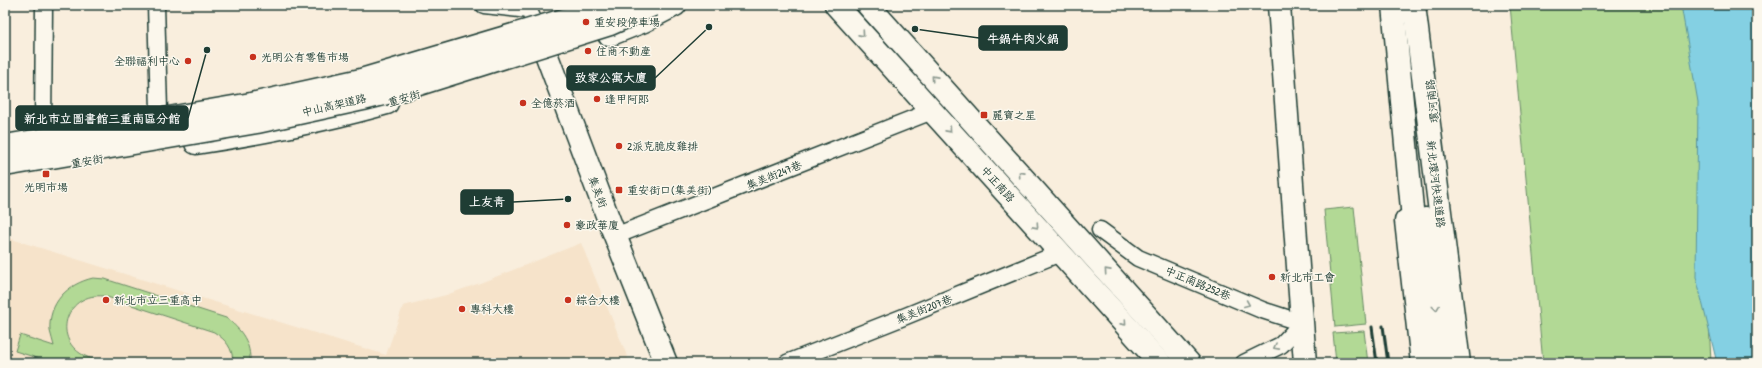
<svg xmlns="http://www.w3.org/2000/svg" width="1762" height="368" viewBox="0 0 1762 368" font-family="'Patrick Hand','LXGW WenKai TC',sans-serif">
	<style>
		.built { fill: #f6e3ca }
		.green { fill: #b2d995; stroke: #688b64 }
		.water { fill: #84d0e3; stroke: #5c959d }
		.lines { fill: none; stroke-linecap: round; stroke-linejoin: round }
		.street-casing { stroke: #1f3d34; stroke-width: 19 }
		.secondary-casing { stroke: #1f3d34; stroke-width: 25 }
		.primary-casing { stroke: #1f3d34; stroke-width: 25 }
		.highway-casing { stroke: #1f3d34; stroke-width: 25 }
		.street { stroke: #fbf7ec; stroke-width: 16 }
		.secondary { stroke: #fbf7ec; stroke-width: 22 }
		.primary { stroke: #fbf7ec; stroke-width: 22 }
		.highway { stroke: #fbf7ec; stroke-width: 22 }
		.rail { stroke: #1f3d34; stroke-width: 3 }
		.highway-bridge-casing { stroke: #1f3d34; stroke-width: 25; stroke-linecap: butt }
		.highway-bridge { stroke: #fbf7ec; stroke-width: 22 }
		.oneway { stroke: #8d9a90 }
		.poi-dot { fill: #c8321e; stroke: #fbf7ec; stroke-width: 1.5 }
		.labels { text-anchor: middle; stroke-width: 3; stroke-linejoin: round; paint-order: stroke }
		.poi-label { font-size: 11px; fill: #1f3d34; stroke: #fbf7ec; text-anchor: start }
		.street-label { font-size: 11px; fill: #1f3d34; stroke: #fbf7ec }
		.leader { fill: none; stroke: #1f3d34; stroke-width: 1.5 }
		.callout-dot { fill: #1f3d34; stroke: #fbf7ec; stroke-width: 1.5 }
		.callout { fill: #1f3d34; stroke: #1f3d34; stroke-width: 1.5 }
		.callout-label { font-size: 12px; text-anchor: middle; font-weight: bold; fill: #fff }
	</style>
	<rect width="100%" height="100%" fill="#f9eedd"/>
	<filter id="ink" filterUnits="userSpaceOnUse"><feTurbulence type="fractalNoise" baseFrequency=".025" numOctaves="2"/><feDisplacementMap in="SourceGraphic" scale="8" xChannelSelector="R" yChannelSelector="G"/><feConvolveMatrix kernelMatrix="1 2 1 2 8 2 1 2 1" color-interpolation-filters="sRGB"/></filter>
	<g filter="url(#ink)">
		<path class="built" d="M 5,237 L 386,355 L 403,306 L 446,295 L 480,283 L 581,243 L 630,363 L 5,363 Z"/>
		<g class="green">
			<path d="M 1510,5 L 1682,5 L 1696,49 L 1711,363 L 1543,363 Z"/>
			<path d="M 1354,207 L 1366,324 L 1335,327 L 1324,210 Z"/>
			<path d="M 93,278 L 105,279 L 226,318 C 242,330 251,343 250,363 L 233,363 C 233,348 226,340 214,332 L 104,296 C 67,292 51,337 83,355 C 90,359 100,361 107,363 L 53,363 L 15,351 L 20,335 L 54,346 C 53,341 51,336 50,331 C 48,303 67,284 93,278 Z"/>
			<path d="M 1364,331 L 1368,363 L 1336,363 L 1333,333 Z"/>
		</g>
		<path class="water" d="M 1681,5 L 1757,5 L 1757,363 L 1717,363 L 1696,277 L 1698,102 Z"/>
		<g class="lines">
			<defs>
				<g id="street">
					<path d="M 156,5 L 159,110 L 156,129"/>
					<path d="M 484,5 L 529,10 L 533,20"/>
					<path d="M 43,130 L 44,5"/>
					<path d="M 1100,230 L 1138,258 L 1262,310 L 1302,323 L 1281,345 L 1244,363"/>
					<path d="M 615,236 L 932,111"/>
					<path d="M 787,363 L 901,318 L 1060,253"/>
				</g>
				<g id="secondary">
					<path d="M 836,5 L 1160,363"/>
					<path d="M 868,5 L 1189,363"/>
					<path d="M 1279,5 L 1305,363"/>
					<path d="M 536,27 L 610,223 L 666,363"/>
					<path d="M 1406,221 L 1422,363"/>
				</g>
				<g id="primary">
					<path d="M 871,5 L 872,9"/>
					<path d="M 609,35 L 644,21 L 675,5"/>
					<path d="M 196,143 C 260,133 324,121 387,103"/>
				</g>
				<g id="highway">
					<path d="M 1393,5 L 1415,241"/>
					<path d="M 1414,5 L 1459,363"/>
					<path d="M 1426,219 L 1442,363"/>
				</g>
			</defs>
			<use href="#street" class="street-casing"/>
			<use href="#secondary" class="secondary-casing"/>
			<use href="#primary" class="primary-casing"/>
			<use href="#highway" class="highway-casing"/>
			<use href="#street" class="street"/>
			<use href="#secondary" class="secondary"/>
			<use href="#primary" class="primary"/>
			<use href="#highway" class="highway"/>
			<g class="rail">
				<path d="M 1383,326 L 1388,363"/>
				<path d="M 1372,327 L 1377,363"/>
			</g>
			<defs>
				<g id="highway-bridge">
					<path d="M 5,146 L 251,104 L 361,80 L 577,16 L 608,5"/>
					<path d="M 5,165 L 257,122 L 363,99 L 403,89 L 610,24 L 653,5"/>
				</g>
			</defs>
			<use href="#highway-bridge" class="highway-bridge-casing"/>
			<use href="#highway-bridge" class="highway-bridge"/>
		</g>
		<defs><path id="oneway-chevron" d="M-2-3.5L2.5 0L-2 3.5" fill="none" stroke-width="1.6" stroke-linecap="round" stroke-linejoin="round"/></defs>
		<g class="oneway">
			<use href="#oneway-chevron" transform="translate(862 34) rotate(48)"/>
			<use href="#oneway-chevron" transform="translate(934 78) rotate(-132)"/>
			<use href="#oneway-chevron" transform="translate(949 130) rotate(48)"/>
			<use href="#oneway-chevron" transform="translate(1021 174) rotate(-132)"/>
			<use href="#oneway-chevron" transform="translate(1036 226) rotate(48)"/>
			<use href="#oneway-chevron" transform="translate(1107 271) rotate(-132)"/>
			<use href="#oneway-chevron" transform="translate(1247 304) rotate(23)"/>
			<use href="#oneway-chevron" transform="translate(1436 308) rotate(83)"/>
			<use href="#oneway-chevron" transform="translate(1124 323) rotate(48)"/>
			<use href="#oneway-chevron" transform="translate(1276 347) rotate(152)"/>
		</g>
	</g>
	<g class="poi-dot">
		<circle cx="586" cy="22" r="4"/>
		<circle cx="588" cy="51" r="4"/>
		<circle cx="253" cy="57" r="4"/>
		<circle cx="188" cy="61" r="4"/>
		<circle cx="597" cy="99" r="4"/>
		<circle cx="523" cy="103" r="4"/>
		<rect x="980" y="111" width="8" height="8" rx="2"/>
		<circle cx="619" cy="146" r="4"/>
		<rect x="42" y="170" width="8" height="8" rx="2"/>
		<rect x="615" y="186" width="8" height="8" rx="2"/>
		<circle cx="567" cy="225" r="4"/>
		<circle cx="1272" cy="277" r="4"/>
		<circle cx="106" cy="300" r="4"/>
		<circle cx="568" cy="300" r="4"/>
		<circle cx="462" cy="309" r="4"/>
	</g>
	<g class="labels">
		<g class="poi-label">
			<text x="594" y="26">重安段停車場</text>
			<text x="596" y="55">住商不動產</text>
			<text x="261" y="61">光明公有零售市場</text>
			<text x="180" y="65" text-anchor="end">全聯福利中心</text>
			<text x="605" y="103">逢甲阿郎</text>
			<text x="531" y="107">全億菸酒</text>
			<text x="992" y="119">麗寶之星</text>
			<text x="627" y="150">2派克脆皮雞排</text>
			<text x="46" y="191" text-anchor="middle">光明市場</text>
			<text x="627" y="194">重安街口(集美街)</text>
			<text x="575" y="229">豪政華廈</text>
			<text x="1280" y="281">新北市工會</text>
			<text x="114" y="304">新北市立三重高中</text>
			<text x="576" y="304">綜合大樓</text>
			<text x="470" y="313">專科大樓</text>
		</g>
		<g class="street-label">
			<text transform="translate(404 98) rotate(-16)" y="4">重安街</text>
			<text transform="translate(1432 101) rotate(-96)" y="4">環河南路</text>
			<text transform="translate(334 105) rotate(-13)" y="4">中山高架道路</text>
			<text transform="translate(87 161) rotate(-10)" y="4">重安街</text>
			<text transform="translate(774 175) rotate(-22)" y="4">集美街247巷</text>
			<text transform="translate(998 184) rotate(48)" y="4">中正南路</text>
			<text transform="translate(1436 184) rotate(83)" y="4">新北環河快速道路</text>
			<text transform="translate(598 192) rotate(69)" y="4">集美街</text>
			<text transform="translate(1198 283) rotate(23)" y="4">中正南路252巷</text>
			<text transform="translate(924 309) rotate(-22)" y="4">集美街207巷</text>
		</g>
	</g>
	<path class="leader" d="M915 29L979 38M709 27L655 78M207 50L188 118M568 199L513 202"/>
	<g class="callout-dot">
		<circle cx="915" cy="29" r="4"/>
		<circle cx="709" cy="27" r="4"/>
		<circle cx="207" cy="50" r="4"/>
		<circle cx="568" cy="199" r="4"/>
	</g>
	<g class="callout">
		<rect x="979" y="26" width="88" height="24" rx="4"/>
		<rect x="567" y="66" width="88" height="24" rx="4"/>
		<rect x="16" y="106" width="172" height="24" rx="4"/>
		<rect x="461" y="190" width="52" height="24" rx="4"/>
	</g>
	<g class="callout-label">
		<text x="1023" y="43">牛鍋牛肉火鍋</text>
		<text x="611" y="82">致家公寓大廈</text>
		<text x="102" y="123">新北市立圖書館三重南區分館</text>
		<text x="487" y="206">上友青</text>
	</g>
	<rect width="1762" height="368" fill="none" stroke="#fbf7ec" stroke-width="20"/>
	<rect x="10" y="10" width="1742" height="348" fill="none" stroke="#1f3d34" stroke-width="1.5" filter="url(#ink)"/>
</svg>
